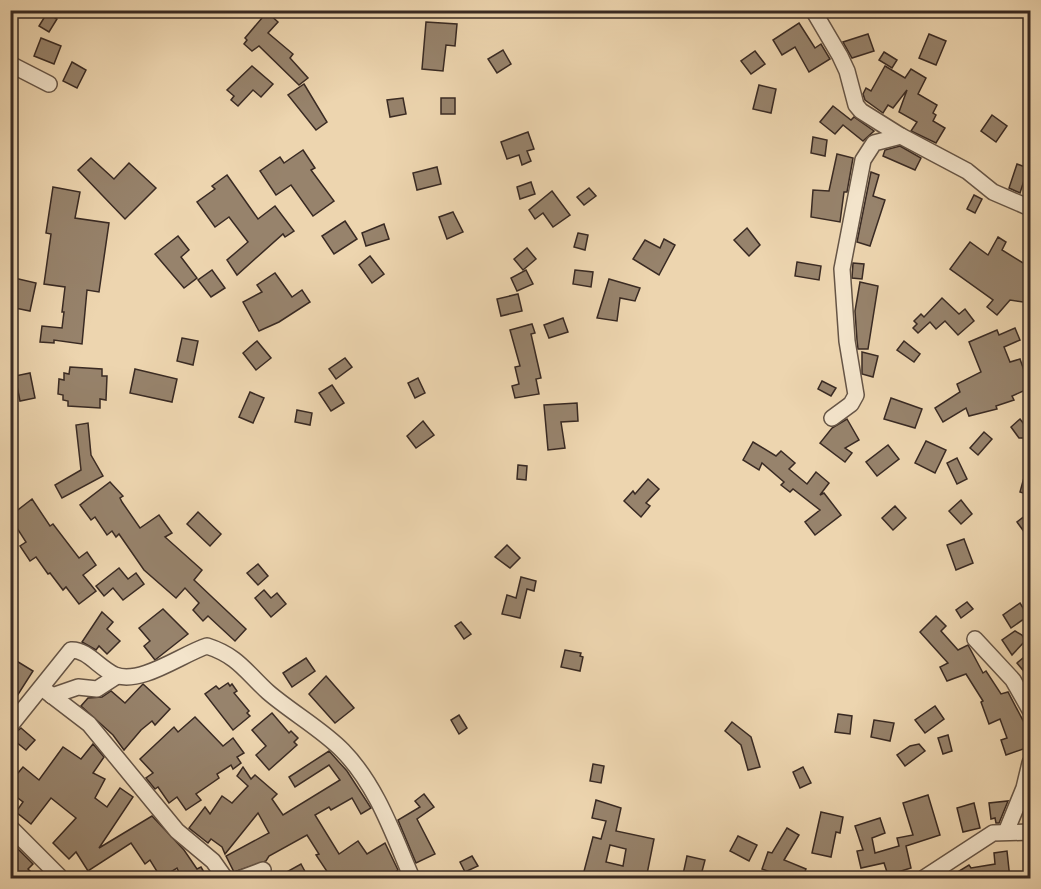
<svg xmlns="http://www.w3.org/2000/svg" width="1041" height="889" viewBox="0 0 1041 889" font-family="'Libre Caslon Text',serif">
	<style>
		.building { fill: #97836c; stroke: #392a23; stroke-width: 1.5; fill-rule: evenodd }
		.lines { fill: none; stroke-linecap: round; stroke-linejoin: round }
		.minor-casing { stroke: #665546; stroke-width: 18 }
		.minor { stroke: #f3e4cb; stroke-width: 15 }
	</style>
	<rect width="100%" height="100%" fill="#edd5af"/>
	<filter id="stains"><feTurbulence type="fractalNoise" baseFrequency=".00333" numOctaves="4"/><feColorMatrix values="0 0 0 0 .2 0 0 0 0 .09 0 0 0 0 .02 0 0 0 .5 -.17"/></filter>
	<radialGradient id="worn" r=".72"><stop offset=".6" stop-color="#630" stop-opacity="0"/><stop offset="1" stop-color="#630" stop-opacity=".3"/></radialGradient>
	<g class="building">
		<path d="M 267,12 L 278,22 L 268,33 L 293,54 L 290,58 L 308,78 L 299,85 L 259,46 L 252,51 L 244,44 L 247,40 L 245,38 Z"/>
		<path d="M 47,13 L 57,19 L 49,32 L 39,26 Z"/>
		<path d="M 426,22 L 457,24 L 455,46 L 446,45 L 443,71 L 422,69 Z"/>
		<path d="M 799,23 L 815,48 L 821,44 L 830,59 L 809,72 L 795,47 L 782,55 L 773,40 Z"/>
		<path d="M 868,34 L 874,51 L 852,58 L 843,42 Z"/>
		<path d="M 929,34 L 946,41 L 936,65 L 919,58 Z"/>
		<path d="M 41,38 L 61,46 L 54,64 L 34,56 Z"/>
		<path d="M 503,50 L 511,64 L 497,73 L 488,59 Z"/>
		<path d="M 755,51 L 765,64 L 751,74 L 741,61 Z"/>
		<path d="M 884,52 L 897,60 L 892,68 L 879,60 Z"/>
		<path d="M 72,62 L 86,70 L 77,88 L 63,81 Z"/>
		<path d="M 252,66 L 273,84 L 261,97 L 253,90 L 238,106 L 231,100 L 234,96 L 227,90 Z"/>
		<path d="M 885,66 L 905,78 L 911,69 L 926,78 L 918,94 L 937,105 L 933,113 L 936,115 L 933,121 L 945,128 L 936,143 L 911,131 L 917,122 L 899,112 L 907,90 L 893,108 L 888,105 L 883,113 L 865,100 L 863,94 L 866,88 L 871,91 Z"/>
		<path d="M 304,84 L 327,122 L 316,130 L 288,95 Z"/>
		<path d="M 759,85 L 776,89 L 771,113 L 753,109 Z"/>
		<path d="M 403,98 L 406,114 L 390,117 L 387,100 Z"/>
		<rect x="441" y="98" width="14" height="16"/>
		<path d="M 833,106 L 851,120 L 854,117 L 874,131 L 863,141 L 843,125 L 835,134 L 820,122 Z"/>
		<path d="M 992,115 L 1007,126 L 996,142 L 981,131 Z"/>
		<path d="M 528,132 L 534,149 L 527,151 L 531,161 L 522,165 L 519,155 L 507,159 L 501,142 Z"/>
		<path d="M 813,137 L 827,140 L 825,156 L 811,153 Z"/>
		<path d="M 900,146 L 921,158 L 915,170 L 883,156 L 885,150 Z"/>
		<path d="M 303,150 L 315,168 L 311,170 L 334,201 L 313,216 L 291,185 L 276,195 L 260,171 L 280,157 L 284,163 Z"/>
		<path d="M 837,154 L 853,158 L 847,192 L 844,192 L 840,222 L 811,217 L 813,190 L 829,191 Z"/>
		<path d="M 91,158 L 114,179 L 129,163 L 156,188 L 125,219 L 78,170 Z"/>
		<path d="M 1017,164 L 1028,168 L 1020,193 L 1009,188 Z"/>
		<path d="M 437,167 L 441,184 L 417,190 L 413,173 Z"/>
		<path d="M 871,172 L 879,175 L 873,196 L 885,200 L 870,246 L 857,242 Z"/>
		<path d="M 227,175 L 258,219 L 275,206 L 294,231 L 285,237 L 283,234 L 237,275 L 227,260 L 248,242 L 229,217 L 215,227 L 197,202 L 215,189 L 212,186 Z"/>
		<path d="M 531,182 L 535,194 L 520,199 L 517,187 Z"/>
		<path d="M 53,187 L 80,192 L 75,218 L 109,223 L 99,292 L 87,290 L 82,344 L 54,340 L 54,343 L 40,342 L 42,326 L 62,328 L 64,312 L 62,312 L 65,287 L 44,284 L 51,234 L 46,233 Z"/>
		<path d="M 589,188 L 596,196 L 584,205 L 577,197 Z"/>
		<path d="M 552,191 L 570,215 L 553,227 L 543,213 L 535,219 L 529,210 Z"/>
		<path d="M 974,195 L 982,199 L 975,213 L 967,209 Z"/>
		<path d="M 453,212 L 463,232 L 447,239 L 439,217 Z"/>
		<path d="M 345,221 L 357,239 L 334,254 L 322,236 Z"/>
		<path d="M 384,224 L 389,239 L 366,246 L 362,233 Z"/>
		<path d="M 747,228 L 760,245 L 749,256 L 734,240 Z"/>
		<path d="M 578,233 L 588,235 L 585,250 L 574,247 Z"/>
		<path d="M 178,236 L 189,250 L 181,257 L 197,278 L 184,288 L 155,254 Z"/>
		<path d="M 998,237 L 1006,242 L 1002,250 L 1028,266 L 1026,269 L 1030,272 L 1030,303 L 1010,300 L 997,315 L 987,307 L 993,300 L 950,269 L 970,242 L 988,255 Z"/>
		<path d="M 664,239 L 675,245 L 659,275 L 633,259 L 645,240 L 660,248 Z"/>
		<path d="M 527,248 L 536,259 L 523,270 L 514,259 Z"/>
		<path d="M 370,256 L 384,274 L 372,283 L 359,265 Z"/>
		<path d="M 797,262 L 821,266 L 819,280 L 795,276 Z"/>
		<path d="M 853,263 L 864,264 L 862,279 L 852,278 Z"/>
		<path d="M 212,270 L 225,288 L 211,297 L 198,280 Z"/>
		<path d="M 526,270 L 533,284 L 517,291 L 511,278 Z"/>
		<path d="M 575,270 L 593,272 L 591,287 L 573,284 Z"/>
		<path d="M 275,273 L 292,297 L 302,290 L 310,302 L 279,322 L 259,331 L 243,302 L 262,292 L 257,285 Z"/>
		<path d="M 10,277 L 36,283 L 30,311 L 10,307 Z"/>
		<path d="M 609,279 L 640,288 L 635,301 L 620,298 L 617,321 L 597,318 Z"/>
		<path d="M 860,282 L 878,286 L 868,349 L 858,349 L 857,340 L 855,311 Z"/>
		<path d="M 518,294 L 522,311 L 501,316 L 497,299 Z"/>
		<path d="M 942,298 L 959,314 L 965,309 L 974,321 L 958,335 L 945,321 L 936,329 L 930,322 L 918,333 L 913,328 L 917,324 L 914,321 L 921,314 L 924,317 Z"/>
		<path d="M 563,318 L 568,332 L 549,338 L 544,325 Z"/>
		<path d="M 532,324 L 535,333 L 531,334 L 541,378 L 536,379 L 539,394 L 515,398 L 512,386 L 519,384 L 515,367 L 520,366 L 510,330 Z"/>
		<path d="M 1015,328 L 1020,340 L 1004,347 L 1010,362 L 1020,359 L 1026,376 L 1030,374 L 1030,388 L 1012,396 L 1014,400 L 996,406 L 997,409 L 969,416 L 966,408 L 943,422 L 935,408 L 960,392 L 957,384 L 981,372 L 969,342 L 997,330 L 999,335 Z"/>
		<path d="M 182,338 L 198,341 L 193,365 L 177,361 Z"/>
		<path d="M 257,341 L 271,358 L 256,370 L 243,353 Z"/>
		<path d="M 904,341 L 920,354 L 914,362 L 897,350 Z"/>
		<path d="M 862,352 L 878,356 L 873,377 L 862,374 Z"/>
		<path d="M 345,358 L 352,367 L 336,379 L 329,369 Z"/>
		<path d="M 70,367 L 102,369 L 102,376 L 107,376 L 106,400 L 100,399 L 100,408 L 68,406 L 68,401 L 63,400 L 63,395 L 58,394 L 59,379 L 64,380 L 64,373 L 69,374 Z"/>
		<path d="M 135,369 L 177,379 L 172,402 L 130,393 Z"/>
		<path d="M 30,373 L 35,398 L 20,401 L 15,376 Z"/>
		<path d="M 418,378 L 425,393 L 415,398 L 408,383 Z"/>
		<path d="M 822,381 L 836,388 L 831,396 L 818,389 Z"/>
		<path d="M 332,385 L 344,403 L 331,411 L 319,393 Z"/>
		<path d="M 250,392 L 264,398 L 253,423 L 239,417 Z"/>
		<path d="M 891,398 L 922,409 L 915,428 L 884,419 Z"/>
		<path d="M 577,403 L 578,421 L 561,422 L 565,448 L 548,450 L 544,405 Z"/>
		<path d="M 297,410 L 312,413 L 310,425 L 295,422 Z"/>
		<path d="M 847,419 L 859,440 L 845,448 L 852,453 L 845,462 L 820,443 L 832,428 Z"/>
		<path d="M 1020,419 L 1030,432 L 1030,438 L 1019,438 L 1011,427 Z"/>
		<path d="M 423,421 L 434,435 L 416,448 L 407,436 Z"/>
		<path d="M 88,423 L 91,455 L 103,476 L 62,498 L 55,485 L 81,470 L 76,425 Z"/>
		<path d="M 984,432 L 992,439 L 978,455 L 970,448 Z"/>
		<path d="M 926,441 L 946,450 L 935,473 L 915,463 Z"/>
		<path d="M 753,442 L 776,456 L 781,451 L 795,463 L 789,469 L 807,484 L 816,472 L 829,483 L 820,495 L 824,493 L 841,515 L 815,535 L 805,522 L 820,510 L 793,489 L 790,492 L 781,485 L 784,482 L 762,463 L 759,470 L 743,460 Z"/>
		<path d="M 888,445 L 899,459 L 877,476 L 866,462 Z"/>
		<path d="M 957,458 L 967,479 L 957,484 L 947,463 Z"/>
		<path d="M 1028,463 L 1030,463 L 1030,495 L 1020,492 Z"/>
		<path d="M 518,465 L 527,466 L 526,480 L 517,479 Z"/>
		<path d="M 648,479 L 659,489 L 646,503 L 650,506 L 641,517 L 624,501 L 633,491 L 635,494 Z"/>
		<path d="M 110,482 L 123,496 L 120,498 L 122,502 L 140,528 L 159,515 L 172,533 L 165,537 L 202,570 L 194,580 L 246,629 L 235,641 L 208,616 L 203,621 L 193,610 L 199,603 L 185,588 L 176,598 L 144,570 L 119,534 L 116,537 L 112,531 L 107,535 L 95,517 L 91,520 L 80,505 Z"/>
		<path d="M 32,499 L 50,526 L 53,524 L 79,558 L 87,552 L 96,565 L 83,575 L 96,591 L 79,604 L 66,587 L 63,590 L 50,573 L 48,574 L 36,557 L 30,561 L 20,546 L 26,542 L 17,528 L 10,533 L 10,516 Z"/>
		<path d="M 961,500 L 972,514 L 961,524 L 949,511 Z"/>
		<path d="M 895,506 L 906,518 L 893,530 L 882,518 Z"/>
		<path d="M 198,512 L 221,534 L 210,546 L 187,524 Z"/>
		<path d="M 1030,512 L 1030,540 L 1017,522 Z"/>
		<path d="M 964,539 L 973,563 L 956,570 L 947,545 Z"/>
		<path d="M 507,545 L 520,558 L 510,568 L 495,557 Z"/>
		<path d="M 258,564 L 268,576 L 258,585 L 247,573 Z"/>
		<path d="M 119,568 L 128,579 L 136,573 L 144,584 L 123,600 L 113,588 L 104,596 L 96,586 Z"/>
		<path d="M 521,577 L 536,581 L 534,591 L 527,589 L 520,618 L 502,614 L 507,595 L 516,598 Z"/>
		<path d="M 264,590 L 271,598 L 277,593 L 286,604 L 271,617 L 255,598 Z"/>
		<path d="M 967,602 L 973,609 L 961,618 L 956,610 Z"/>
		<path d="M 1020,603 L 1028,616 L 1011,628 L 1003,615 Z"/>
		<path d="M 163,609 L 188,634 L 155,660 L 144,646 L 150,641 L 139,628 Z"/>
		<path d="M 102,612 L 113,622 L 107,629 L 120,641 L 107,654 L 99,646 L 96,650 L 82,642 Z"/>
		<path d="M 936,616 L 946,626 L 941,631 L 958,650 L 968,645 L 983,673 L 986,671 L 1001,694 L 1008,692 L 1029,732 L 1029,747 L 1006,755 L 1001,740 L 1007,738 L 1000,719 L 989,724 L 981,702 L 983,701 L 966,674 L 947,681 L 940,667 L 948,663 L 920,632 Z"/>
		<path d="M 461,622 L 471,634 L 464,639 L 455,626 Z"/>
		<path d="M 1015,631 L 1022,635 L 1025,641 L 1012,655 L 1002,640 Z"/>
		<path d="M 565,650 L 581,653 L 580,656 L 583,657 L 580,671 L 561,667 Z"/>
		<path d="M 10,657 L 33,671 L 10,707 L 10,692 L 15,683 L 10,681 Z"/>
		<path d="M 306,658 L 315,671 L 292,687 L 283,673 Z"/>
		<path d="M 1023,658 L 1030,666 L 1030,679 L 1017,663 Z"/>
		<path d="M 326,676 L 354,708 L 335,723 L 309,694 Z"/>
		<path d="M 228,683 L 230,686 L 232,684 L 237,691 L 234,693 L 249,711 L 247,713 L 250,716 L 233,730 L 205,694 L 216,686 L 219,689 Z"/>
		<path d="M 143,684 L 170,709 L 155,725 L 152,721 L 141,730 L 124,750 L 113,735 L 81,706 L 88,698 L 102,697 L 111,691 L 125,703 Z"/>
		<path d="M 935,706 L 944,719 L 925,733 L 915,720 Z"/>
		<path d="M 272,713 L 289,733 L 291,731 L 298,738 L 294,742 L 297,745 L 269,770 L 256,755 L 266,746 L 252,730 Z"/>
		<path d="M 838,714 L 852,716 L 850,734 L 835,732 Z"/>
		<path d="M 459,715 L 467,728 L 459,734 L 451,720 Z"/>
		<path d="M 195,717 L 223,746 L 233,738 L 244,753 L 237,757 L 241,763 L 233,769 L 231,765 L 217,774 L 219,778 L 196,794 L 201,800 L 186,810 L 177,797 L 169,803 L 158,787 L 155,789 L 146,778 L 153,773 L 140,759 L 174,727 L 178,732 Z"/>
		<path d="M 874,720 L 894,723 L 890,741 L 871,737 Z"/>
		<path d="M 732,722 L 751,737 L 760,767 L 748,770 L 741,745 L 725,731 Z"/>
		<path d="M 21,728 L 35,740 L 26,750 L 10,737 Z"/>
		<path d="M 948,735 L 952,751 L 943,754 L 938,738 Z"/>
		<path d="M 93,744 L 104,757 L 93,773 L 105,779 L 95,798 L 107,807 L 120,788 L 133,797 L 99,848 L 152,816 L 184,850 L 197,869 L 201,867 L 208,879 L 182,879 L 177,868 L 161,878 L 150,860 L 145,864 L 131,843 L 88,871 L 76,852 L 69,859 L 53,843 L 76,818 L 51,798 L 31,824 L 16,812 L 23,802 L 10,792 L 10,766 L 18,773 L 23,767 L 39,780 L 63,747 L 81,759 Z"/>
		<path d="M 919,744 L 925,751 L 905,766 L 897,755 L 910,746 Z"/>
		<path d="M 329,751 L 347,771 L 371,808 L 361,814 L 352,798 L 331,810 L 329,807 L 315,815 L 339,854 L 358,841 L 367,854 L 385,843 L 398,870 L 385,879 L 383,875 L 376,879 L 332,879 L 316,855 L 319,854 L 307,835 L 269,856 L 266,861 L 234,872 L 226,856 L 269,833 L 258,813 L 225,854 L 222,847 L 211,839 L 208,843 L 189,828 L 205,807 L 210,814 L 222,796 L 232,803 L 248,786 L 237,776 L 243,767 L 251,779 L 255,775 L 277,794 L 272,799 L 283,815 L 340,780 L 329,765 L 295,787 L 289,777 Z"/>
		<path d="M 593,764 L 604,766 L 601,783 L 590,781 Z"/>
		<path d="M 803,767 L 811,783 L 800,788 L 793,772 Z"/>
		<path d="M 424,794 L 434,807 L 417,819 L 435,854 L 416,863 L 398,820 L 420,807 L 415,801 Z"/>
		<path d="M 928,795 L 940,835 L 906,846 L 911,868 L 888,875 L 884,863 L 861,868 L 857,851 L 863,850 L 855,826 L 880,818 L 885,833 L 872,838 L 875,853 L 899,846 L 897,838 L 913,835 L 903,803 Z"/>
		<path d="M 596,800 L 621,808 L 616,831 L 654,839 L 646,879 L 582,879 L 593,837 L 601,839 L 606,821 L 592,818 ZM 610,845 L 626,849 L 623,866 L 606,862 Z"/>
		<path d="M 1008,801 L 999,823 L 996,823 L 995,818 L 991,819 L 989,803 Z"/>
		<path d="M 974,803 L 980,828 L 963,832 L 957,808 Z"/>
		<path d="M 821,812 L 843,817 L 840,833 L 836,832 L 831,857 L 812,853 Z"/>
		<path d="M 787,828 L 799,835 L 784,860 L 806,869 L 802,879 L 789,879 L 762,869 L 768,852 L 772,853 Z"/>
		<path d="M 738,836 L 757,845 L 749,861 L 730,851 Z"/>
		<path d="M 17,848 L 33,864 L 28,869 L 38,879 L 10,879 L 10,855 Z"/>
		<path d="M 1007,851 L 1010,879 L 946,879 L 969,865 L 971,868 L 995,864 L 994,853 Z"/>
		<path d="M 472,856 L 478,866 L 465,872 L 460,862 Z"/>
		<path d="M 687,856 L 705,860 L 700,879 L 682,879 Z"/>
		<path d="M 301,864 L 309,879 L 274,879 Z"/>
	</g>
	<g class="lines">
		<defs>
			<g id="minor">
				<path d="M 813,10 L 840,56 L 847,71 L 856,105 L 861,111 L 901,136 L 967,171 L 993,192 L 1030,208"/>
				<path d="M 10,64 L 49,84"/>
				<path d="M 832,418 L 851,404 L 856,395 L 847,341 L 842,269 L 863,160 L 874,143 L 901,136"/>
				<path d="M 975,639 L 1013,680 L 1030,710"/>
				<path d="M 42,688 L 89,724 L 177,831 L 213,861 L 225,878"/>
				<path d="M 52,696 L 78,687 L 97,689 L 117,676"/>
				<path d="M 10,726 L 71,650 C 87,649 100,669 115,675 C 141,685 182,654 207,646 C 238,656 246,672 268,692 C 291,712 323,730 343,751 C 377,786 393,834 412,878"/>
				<path d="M 10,827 L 59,876"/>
				<path d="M 1006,832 L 1024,788 L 1030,763"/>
				<path d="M 242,878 L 263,870"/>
				<path d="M 924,878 L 993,833 L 1030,832"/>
			</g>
		</defs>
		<use href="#minor" class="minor-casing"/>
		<use href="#minor" class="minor"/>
	</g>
	<rect width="1041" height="889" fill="none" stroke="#edd5af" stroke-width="36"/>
	<rect x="12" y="12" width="1017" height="865" fill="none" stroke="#392a23" stroke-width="3"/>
	<rect x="18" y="18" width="1005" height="853" fill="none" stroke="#392a23" stroke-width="1.5"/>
	<rect width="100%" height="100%" filter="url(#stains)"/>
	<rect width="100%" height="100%" fill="url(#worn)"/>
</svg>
